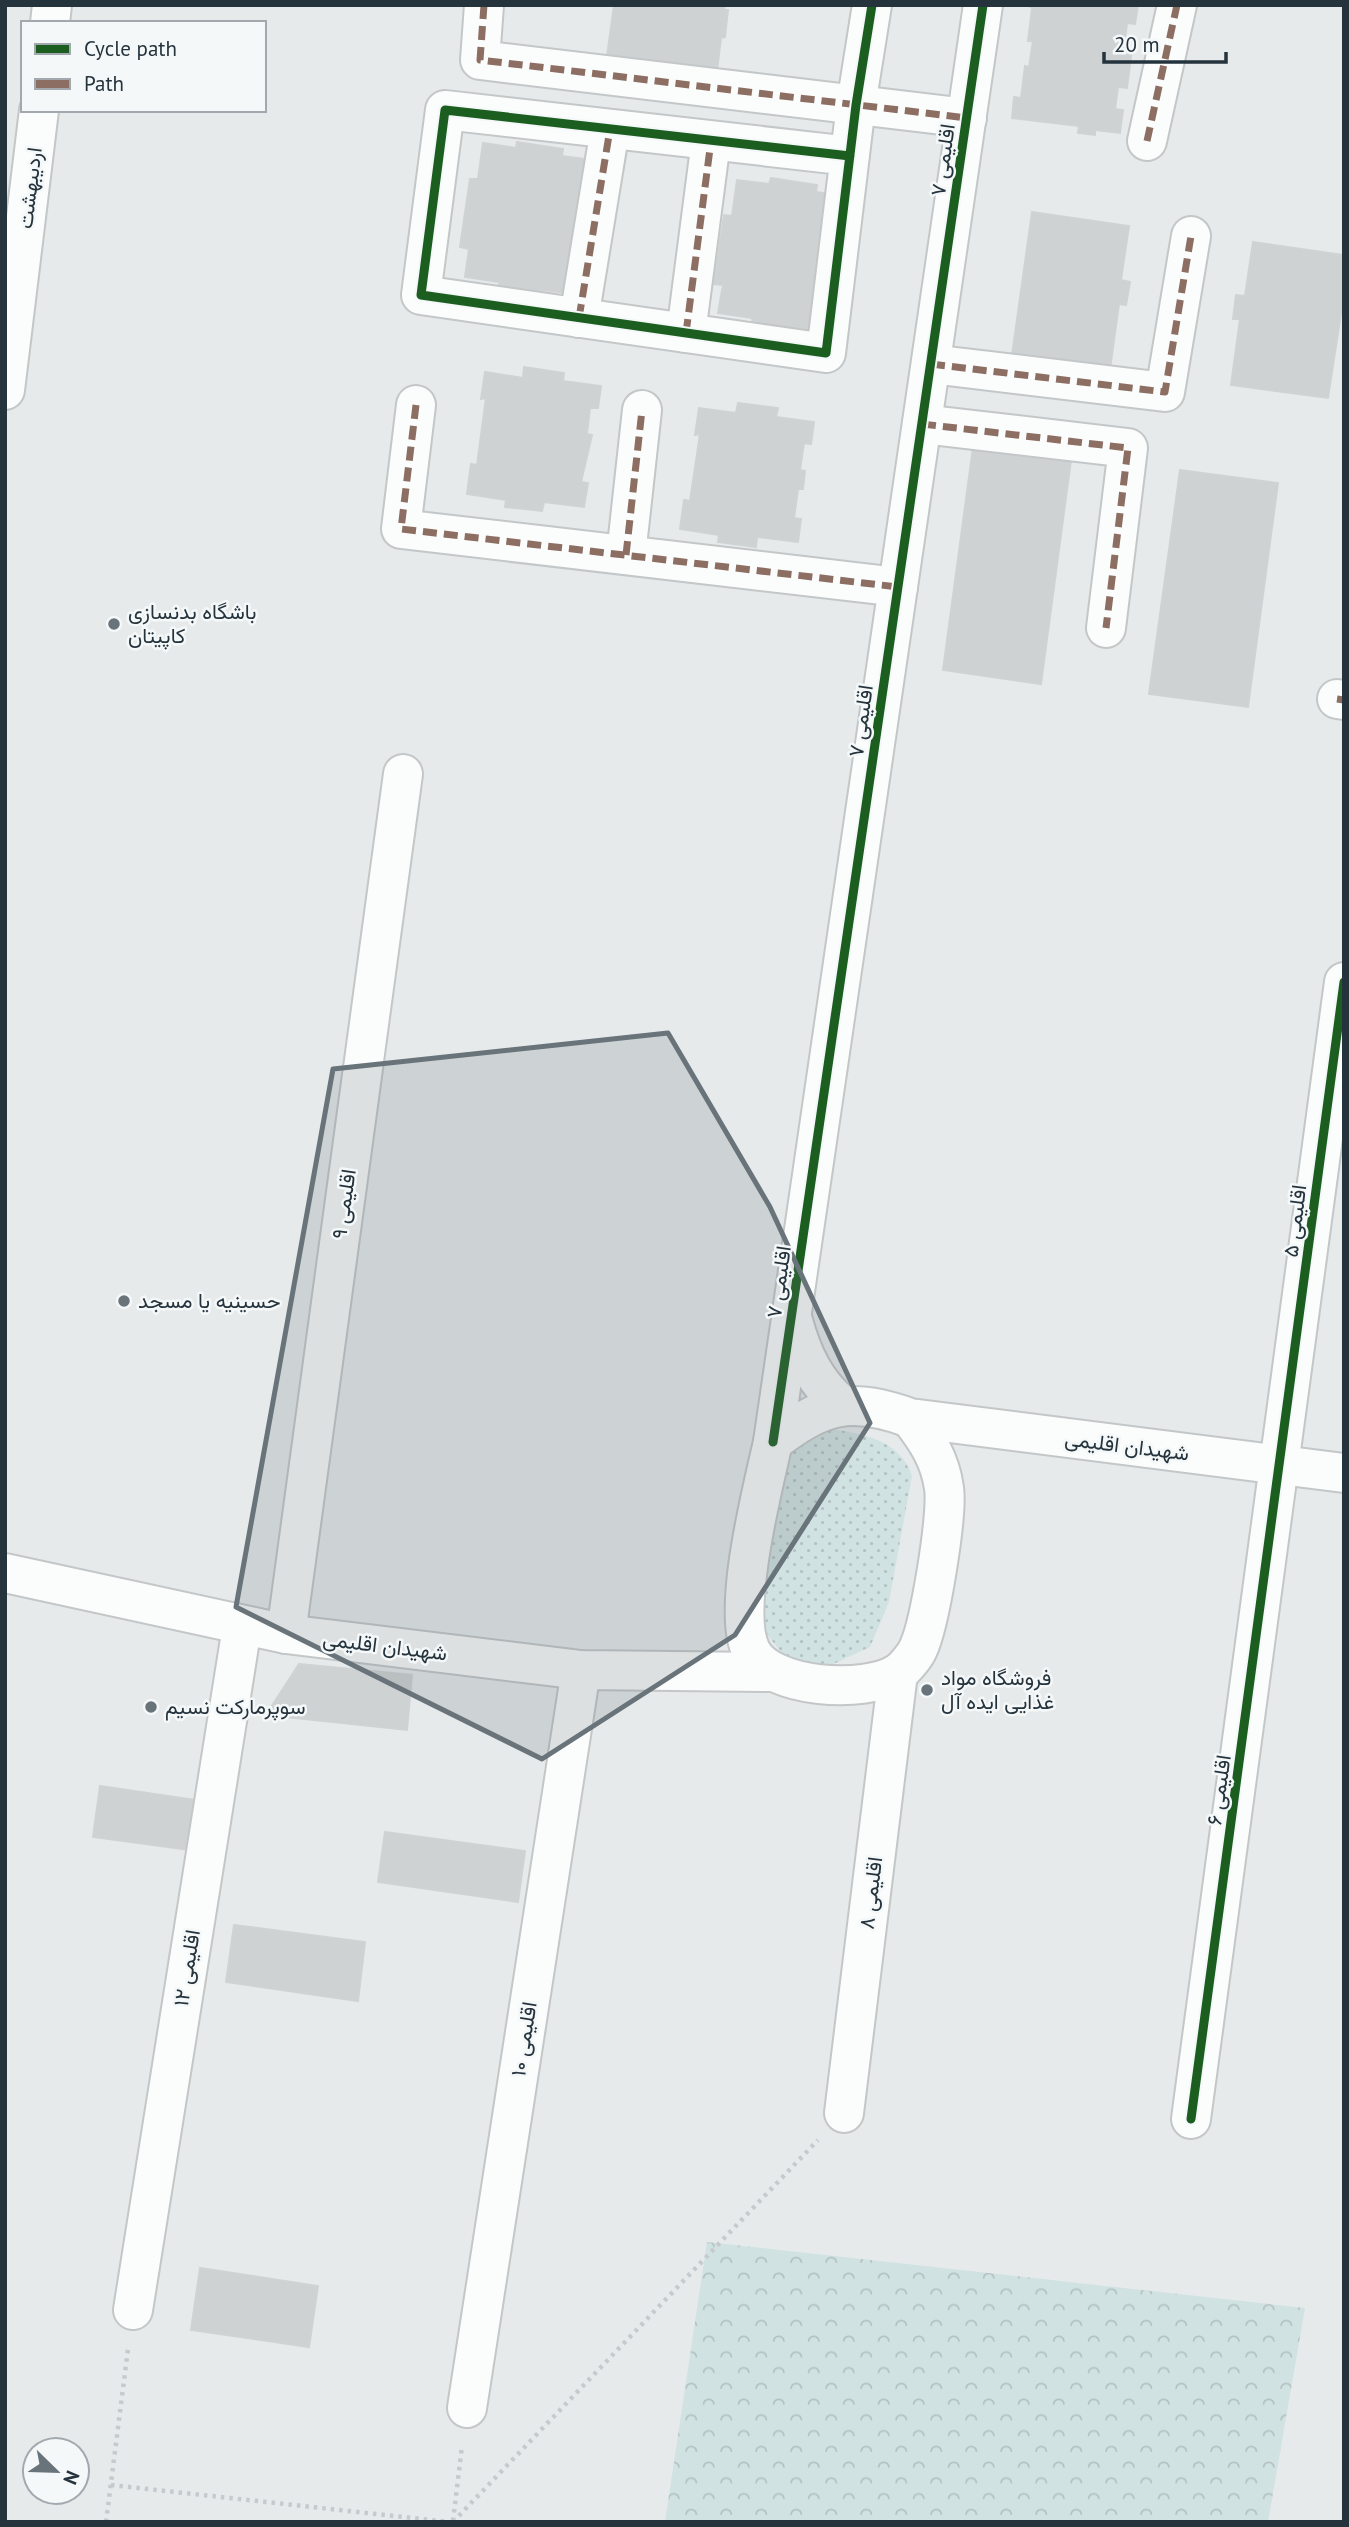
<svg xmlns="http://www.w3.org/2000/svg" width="1349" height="2527" viewBox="0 0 1349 2527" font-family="'PT Sans',Vazirmatn,sans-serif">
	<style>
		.grass { fill: url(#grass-dots) }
		.forest { fill: url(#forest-crowns) }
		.building { fill: #cfd2d3; stroke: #cfd3d4; stroke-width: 2 }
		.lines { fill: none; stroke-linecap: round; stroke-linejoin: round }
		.minor-casing { stroke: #c3c7c8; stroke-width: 42 }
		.path { stroke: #c6cace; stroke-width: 4.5; stroke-dasharray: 3.5 5; stroke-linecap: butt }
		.minor { stroke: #fbfcfc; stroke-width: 38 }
		.quiet { stroke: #8d6e63; stroke-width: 7; stroke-dasharray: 14 7; stroke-linecap: butt }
		.cycleway-casing { stroke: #f5f8f9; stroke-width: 13 }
		.cycleway { stroke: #1b5e20; stroke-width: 9 }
		.marked { fill: #69737a; fill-opacity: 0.2; stroke: #69737a; stroke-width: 5; stroke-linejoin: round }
		.poi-dot { fill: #69737a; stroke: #f5f8f9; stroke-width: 2.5 }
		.labels { text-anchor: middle; stroke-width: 5; stroke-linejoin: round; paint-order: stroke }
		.street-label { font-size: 21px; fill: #25333d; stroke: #f5f8f9 }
		.poi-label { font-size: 21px; fill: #25333d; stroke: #f5f8f9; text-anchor: start }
	</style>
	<defs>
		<pattern id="grass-dots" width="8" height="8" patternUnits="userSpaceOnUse" patternTransform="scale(1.75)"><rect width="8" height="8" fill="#d1e2e2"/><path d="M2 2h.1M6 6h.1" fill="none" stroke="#b3c2c3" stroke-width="1.8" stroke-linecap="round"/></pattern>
		<pattern id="forest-crowns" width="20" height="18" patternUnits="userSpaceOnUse" patternTransform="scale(1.75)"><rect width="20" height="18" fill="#d1e2e2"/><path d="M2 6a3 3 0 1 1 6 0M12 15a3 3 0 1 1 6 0" fill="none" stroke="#b3c2c3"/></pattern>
	</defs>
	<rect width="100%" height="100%" fill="#e6eaeb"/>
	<path class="grass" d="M 824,1428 C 859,1433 900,1438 912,1476 L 889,1602 L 870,1647 L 829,1666 L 800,1665 L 782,1653 L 768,1636 L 757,1606 L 780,1451 Z"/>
	<path class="forest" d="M 707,2242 L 1305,2308 L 1268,2522 L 665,2522 Z"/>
	<g class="building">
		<path d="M 614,5 L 725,5 L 724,10 L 728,10 L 725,37 L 721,38 L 714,95 L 605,71 Z"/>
		<path d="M 1027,5 L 1138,5 L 1135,24 L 1127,23 L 1124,48 L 1132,49 L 1127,88 L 1118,87 L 1115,109 L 1123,110 L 1120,133 L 1095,130 L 1095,135 L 1078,133 L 1079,126 L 1012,118 L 1014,97 L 1021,98 L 1025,66 L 1029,67 L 1033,41 L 1028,41 L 1032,8 Z"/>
		<path d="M 517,142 L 563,149 L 562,156 L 593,160 L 574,294 L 542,290 L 541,297 L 499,291 L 499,282 L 465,277 L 469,249 L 460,247 L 470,179 L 478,179 L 483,143 L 516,148 Z"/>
		<path d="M 771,178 L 817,185 L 816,192 L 846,196 L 828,331 L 796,327 L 795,334 L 753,328 L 752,318 L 718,313 L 723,285 L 714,284 L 724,215 L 732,216 L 737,180 L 769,184 Z"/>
		<path d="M 1032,212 L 1129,226 L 1121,280 L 1130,282 L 1126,305 L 1119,304 L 1110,369 L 1012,355 Z"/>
		<path d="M 1253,242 L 1344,255 L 1344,294 L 1328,398 L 1231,385 L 1240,319 L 1233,319 L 1236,295 L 1245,296 Z"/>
		<path d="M 524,367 L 564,373 L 563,381 L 601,386 L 598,408 L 590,408 L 587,434 L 592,435 L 581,482 L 588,483 L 584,507 L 544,502 L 542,511 L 505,507 L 506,500 L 467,494 L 471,464 L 477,465 L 486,398 L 481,399 L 485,372 L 523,378 Z"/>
		<path d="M 738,403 L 778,408 L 776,417 L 814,422 L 811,444 L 804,443 L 800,470 L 805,471 L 803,489 L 798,489 L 794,518 L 801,519 L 798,542 L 757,537 L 756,547 L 718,542 L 719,535 L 680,529 L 684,500 L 690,501 L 700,434 L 695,435 L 699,408 L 736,413 Z"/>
		<path d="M 973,447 L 1071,460 L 1041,684 L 943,670 Z"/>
		<path d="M 1180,470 L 1278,483 L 1248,707 L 1149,694 Z"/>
		<path d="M 299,1664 L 412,1675 L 407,1730 L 266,1715 Z"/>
		<path d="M 100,1786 L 196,1800 L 189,1850 L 93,1837 Z"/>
		<path d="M 385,1832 L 525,1851 L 518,1902 L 378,1882 Z"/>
		<path d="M 234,1925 L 365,1942 L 358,2001 L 226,1982 Z"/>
		<path d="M 200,2268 L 318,2286 L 309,2347 L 191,2330 Z"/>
	</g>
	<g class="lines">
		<defs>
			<g id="minor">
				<path d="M 484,5 L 480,60 L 967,118"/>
				<path d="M 50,23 L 52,5"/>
				<path d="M 1147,141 L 1177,5"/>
				<path d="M 850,156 L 445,110 L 421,295 L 826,353 L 856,105 L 872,5"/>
				<path d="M 579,318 L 610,129"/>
				<path d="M 686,333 L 711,141"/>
				<path d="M 931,364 L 1165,392 L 1191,236"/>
				<path d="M 5,390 L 39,110"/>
				<path d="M 416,405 L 401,529 L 898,587"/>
				<path d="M 922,424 L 1128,448 L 1106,628"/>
				<path d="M 626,555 L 642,410"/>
				<path d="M 1337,699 L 1344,700"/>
				<path d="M 793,1321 C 802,1354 815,1383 842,1405"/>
				<path d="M 910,1418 C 927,1440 940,1459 944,1488 C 948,1514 930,1624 918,1649 C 915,1656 904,1669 898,1673 C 865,1694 770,1689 751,1651 C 731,1610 763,1487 773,1442 C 821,1404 851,1396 910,1418 L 1344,1473"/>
				<path d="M 773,1442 L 983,5"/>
				<path d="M 5,1573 L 286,1634 L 581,1670 L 771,1672"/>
				<path d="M 286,1634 L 403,774"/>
				<path d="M 844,2113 L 898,1673"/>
				<path d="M 1191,2119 L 1344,982"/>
				<path d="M 133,2310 L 242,1627"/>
				<path d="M 467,2408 L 581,1670"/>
			</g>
		</defs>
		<use href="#minor" class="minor-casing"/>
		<g class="path">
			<path d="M 111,2485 L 449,2522"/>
			<path d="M 453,2521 L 462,2446"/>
			<path d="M 106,2522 L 128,2349"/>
			<path d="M 453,2522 L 818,2140"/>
		</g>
		<use href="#minor" class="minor"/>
		<g class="quiet">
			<path d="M 484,5 L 480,60 L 967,118"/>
			<path d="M 1147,141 L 1177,5"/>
			<path d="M 579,318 L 610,129"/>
			<path d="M 686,333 L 711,141"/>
			<path d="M 931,364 L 1165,392 L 1191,236"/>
			<path d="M 416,405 L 401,529 L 898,587"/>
			<path d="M 922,424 L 1128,448 L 1106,628"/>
			<path d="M 626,555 L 642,410"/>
			<path d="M 1337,699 L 1344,700"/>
		</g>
		<defs>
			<g id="cycleway">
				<path d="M 850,156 L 445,110 L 421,295 L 826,353 L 856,105 L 872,5"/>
				<path d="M 773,1442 L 983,5"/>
				<path d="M 1191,2119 L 1344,982"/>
			</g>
		</defs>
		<use href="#cycleway" class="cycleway-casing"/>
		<use href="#cycleway" class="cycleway"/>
	</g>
	<path class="marked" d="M 668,1033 L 770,1207 L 870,1423 L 735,1635 L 542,1759 L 236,1607 L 333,1069 Z"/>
	<g class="poi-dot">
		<circle cx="114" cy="624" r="7"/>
		<circle cx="124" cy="1301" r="7"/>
		<circle cx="927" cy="1690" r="7"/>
		<circle cx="151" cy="1707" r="7"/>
	</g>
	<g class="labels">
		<g class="street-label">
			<text transform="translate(943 160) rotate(-82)" y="7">اقلیمی ۷</text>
			<text transform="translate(30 188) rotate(-83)" y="7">اردیبهشت</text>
			<text transform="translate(861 721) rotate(-82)" y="7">اقلیمی ۷</text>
			<text transform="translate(344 1204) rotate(-82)" y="7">اقلیمی ۹</text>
			<text transform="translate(1295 1221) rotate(-83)" y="7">اقلیمی ۵</text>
			<text transform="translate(779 1282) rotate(-82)" y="7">اقلیمی ۷</text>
			<text transform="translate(1127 1446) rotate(7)" y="7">شهیدان اقلیمی</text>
			<text transform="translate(385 1646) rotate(7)" y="7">شهیدان اقلیمی</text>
			<text transform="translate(1219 1790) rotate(-82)" y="7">اقلیمی ۶</text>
			<text transform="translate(871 1893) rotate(-83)" y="7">اقلیمی ۸</text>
			<text transform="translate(187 1968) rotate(-81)" y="7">اقلیمی ۱۲</text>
			<text transform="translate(524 2039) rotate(-81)" y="7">اقلیمی ۱۰</text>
		</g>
		<g class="poi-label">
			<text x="128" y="619">باشگاه بدنسازی<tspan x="128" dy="24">کاپیتان</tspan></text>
			<text x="138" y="1308">حسینیه یا مسجد</text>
			<text x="941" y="1685">فروشگاه مواد<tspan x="941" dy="24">غذایی ایده آل</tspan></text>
			<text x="165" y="1714">سوپرمارکت نسیم</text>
		</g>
	</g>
	<rect width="1349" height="2527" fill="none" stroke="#25333d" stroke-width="14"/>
	<rect x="21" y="21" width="245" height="91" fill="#f5f8f9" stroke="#a2a9ae" stroke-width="2"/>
	<rect x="35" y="44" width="35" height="10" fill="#1b5e20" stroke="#a2a9ae" stroke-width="2"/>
	<text x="84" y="56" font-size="21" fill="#25333d">Cycle path</text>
	<rect x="35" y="79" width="35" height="10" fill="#8d6e63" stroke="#a2a9ae" stroke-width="2"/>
	<text x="84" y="91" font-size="21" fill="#25333d">Path</text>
	<g transform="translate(56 2471) rotate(113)"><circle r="33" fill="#f5f8f9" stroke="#a2a9ae" stroke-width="2"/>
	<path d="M0-5L12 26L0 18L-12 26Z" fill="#69737a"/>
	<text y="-10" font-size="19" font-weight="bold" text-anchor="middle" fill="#25333d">N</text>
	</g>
	<path d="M1104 52v10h122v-10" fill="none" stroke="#25333d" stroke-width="3.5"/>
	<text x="1114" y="52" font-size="21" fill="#25333d" stroke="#f5f8f9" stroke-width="5" paint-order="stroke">20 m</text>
</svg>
